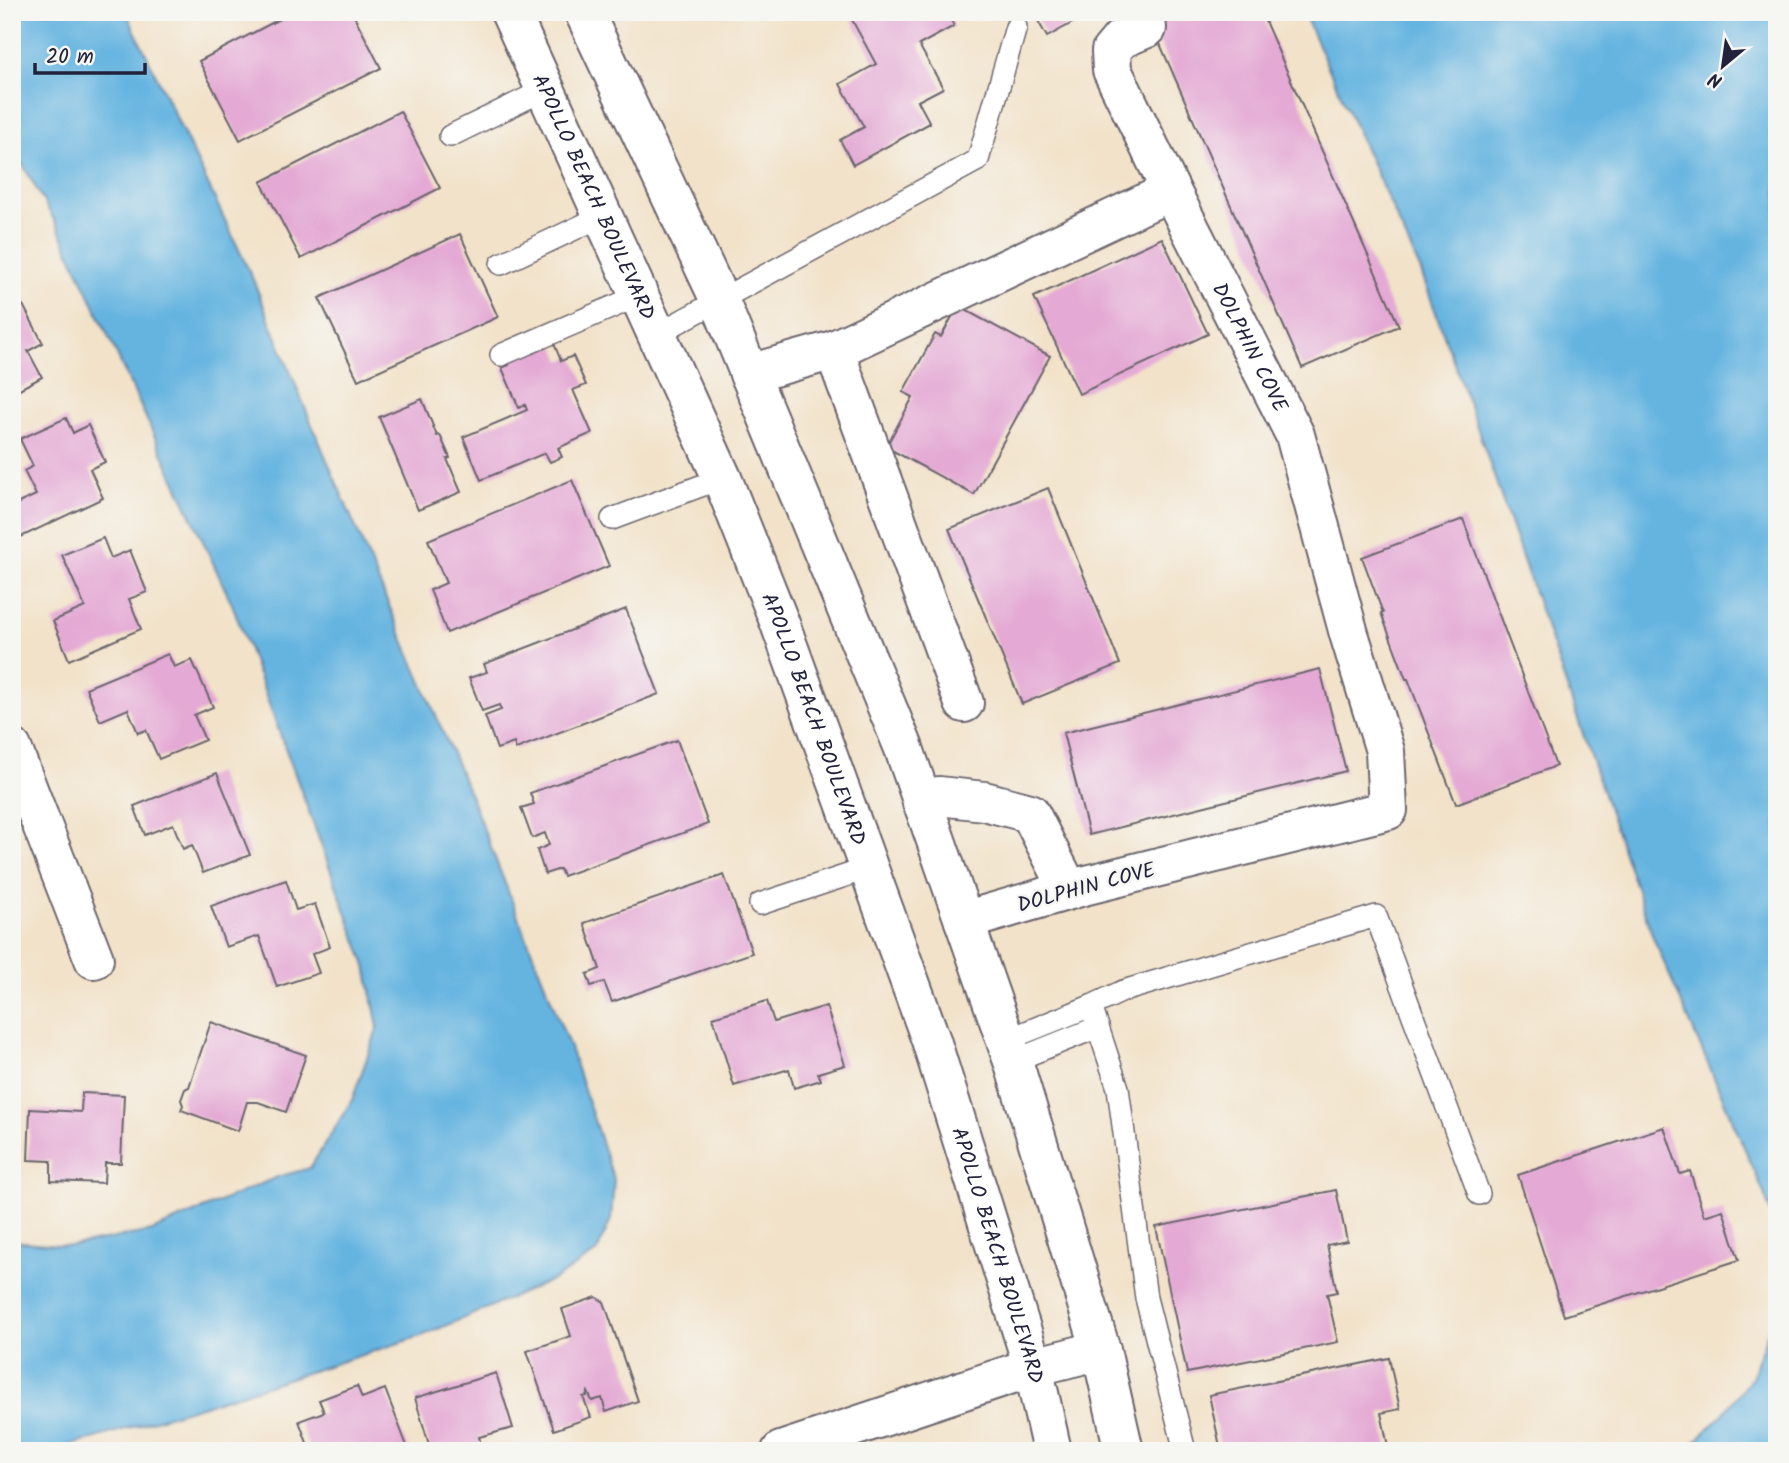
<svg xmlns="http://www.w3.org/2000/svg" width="1789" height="1463" viewBox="0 0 1789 1463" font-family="Kalam,sans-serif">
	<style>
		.water { fill: #65b4e0; stroke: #446b8e; stroke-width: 2 }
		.building { fill: #e4a9d4 }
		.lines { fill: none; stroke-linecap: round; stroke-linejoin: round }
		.service-casing { stroke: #6b656d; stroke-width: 24 }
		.minor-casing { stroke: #6b656d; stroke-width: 42 }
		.tertiary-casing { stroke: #6b656d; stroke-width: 42 }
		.secondary-casing { stroke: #6b656d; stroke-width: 42 }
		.service { stroke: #fff; stroke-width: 21 }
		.minor { stroke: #fff; stroke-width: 38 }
		.tertiary { stroke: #fff; stroke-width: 38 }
		.secondary { stroke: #fff; stroke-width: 38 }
		.labels { text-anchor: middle; stroke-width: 5; stroke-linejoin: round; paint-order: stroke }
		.street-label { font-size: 21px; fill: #22223b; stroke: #f6f6f2 }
	</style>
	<rect width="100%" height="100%" fill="#f6f6f2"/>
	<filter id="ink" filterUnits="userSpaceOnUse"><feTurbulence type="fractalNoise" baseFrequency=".0143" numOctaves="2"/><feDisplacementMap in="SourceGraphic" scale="14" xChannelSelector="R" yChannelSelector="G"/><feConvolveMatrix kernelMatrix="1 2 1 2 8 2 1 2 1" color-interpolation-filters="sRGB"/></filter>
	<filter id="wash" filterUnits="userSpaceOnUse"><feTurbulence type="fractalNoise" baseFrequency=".00686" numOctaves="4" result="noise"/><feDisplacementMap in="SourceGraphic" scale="28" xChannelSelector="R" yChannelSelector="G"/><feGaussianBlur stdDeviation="1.57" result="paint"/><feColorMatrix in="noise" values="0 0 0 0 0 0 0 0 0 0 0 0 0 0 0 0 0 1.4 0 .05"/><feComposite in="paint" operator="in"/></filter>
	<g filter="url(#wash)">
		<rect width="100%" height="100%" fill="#f2e2c9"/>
		<g class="water">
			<path d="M 12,12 L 126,12 L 252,277 L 312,425 L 472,800 L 569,1045 L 614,1180 L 611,1219 L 597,1252 L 555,1279 L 424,1335 L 240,1394 L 53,1451 L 12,1451 L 12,1240 L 23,1242 L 71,1246 L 152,1231 L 277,1177 L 310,1168 L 352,1100 L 378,1027 L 366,966 L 232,604 L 57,225 L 12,146 Z"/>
			<path d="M 1303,12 L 1777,12 L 1777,1232 L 1764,1193 L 1653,937 L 1474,418 L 1420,269 Z"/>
			<path d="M 1777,1297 L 1777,1451 L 1686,1451 L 1722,1415 L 1752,1377 L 1775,1312 Z"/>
		</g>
		<g id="blocks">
			<g class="building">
				<path d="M 293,12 L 352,12 L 381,68 L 240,140 L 199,61 Z"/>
				<path d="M 867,12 L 947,12 L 954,26 L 919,45 L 943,88 L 918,101 L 930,123 L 853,165 L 840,140 L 864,127 L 840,84 L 876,64 L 852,20 Z"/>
				<path d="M 1033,12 L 1092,12 L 1047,37 Z"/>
				<path d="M 1146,12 L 1261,12 L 1399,326 L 1302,368 Z"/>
				<path d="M 400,111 L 440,188 L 301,259 L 261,182 Z"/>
				<path d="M 460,234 L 498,317 L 358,380 L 319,298 Z"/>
				<path d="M 1162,238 L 1208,334 L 1079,394 L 1034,297 Z"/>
				<path d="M 23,305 L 43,343 L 28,351 L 42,377 L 12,393 L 12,310 Z"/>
				<path d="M 958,306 L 1050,356 L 974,495 L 886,447 L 913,397 L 903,392 L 935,334 L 941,337 Z"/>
				<path d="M 553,341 L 561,361 L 573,356 L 586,385 L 573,390 L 592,433 L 558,448 L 562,457 L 550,462 L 545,453 L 481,480 L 463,437 L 527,410 L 525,405 L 519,408 L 502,368 L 509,365 L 507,360 Z"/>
				<path d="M 422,399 L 437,436 L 440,435 L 450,458 L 447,459 L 461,492 L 418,510 L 379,417 Z"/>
				<path d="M 66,418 L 73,433 L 88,425 L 105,462 L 90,469 L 103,498 L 21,537 L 12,519 L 12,506 L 36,495 L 24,471 L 33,466 L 20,439 Z"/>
				<path d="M 572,480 L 609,566 L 447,633 L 430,590 L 446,583 L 428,540 Z"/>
				<path d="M 1048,488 L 1120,664 L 1022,704 L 949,529 Z"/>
				<path d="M 1463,519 L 1556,766 L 1456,804 L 1408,679 L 1406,679 L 1381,613 L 1383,613 L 1362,557 Z"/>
				<path d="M 103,538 L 111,558 L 130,550 L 147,592 L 129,599 L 141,629 L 69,660 L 53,621 L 85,607 L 62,555 Z"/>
				<path d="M 626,609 L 659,694 L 516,749 L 514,743 L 497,749 L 485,716 L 501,710 L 499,705 L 482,711 L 469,678 L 487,672 L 484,664 Z"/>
				<path d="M 168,654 L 174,667 L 192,660 L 213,707 L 194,715 L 205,740 L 159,759 L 146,730 L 138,733 L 128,709 L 100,721 L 86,688 Z"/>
				<path d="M 1320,669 L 1346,771 L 1089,835 L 1063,733 Z"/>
				<path d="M 677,740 L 708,824 L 563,876 L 560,869 L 545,874 L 537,850 L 549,845 L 545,833 L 532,838 L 521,808 L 534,804 L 530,793 Z"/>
				<path d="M 217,773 L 250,855 L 203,873 L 192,845 L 183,849 L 173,824 L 145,835 L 134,806 Z"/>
				<path d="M 724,875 L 752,953 L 612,1002 L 604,982 L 591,986 L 587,974 L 600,969 L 584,923 Z"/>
				<path d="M 286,880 L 296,910 L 315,904 L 330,947 L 312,954 L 319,973 L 277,987 L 259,936 L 226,947 L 211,906 Z"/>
				<path d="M 767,1001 L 774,1022 L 826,1006 L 845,1065 L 818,1073 L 821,1080 L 794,1088 L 789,1069 L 734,1086 L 713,1017 Z"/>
				<path d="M 211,1022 L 306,1055 L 286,1112 L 258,1102 L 247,1102 L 238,1131 L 181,1110 L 183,1105 L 181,1100 L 185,1089 L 189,1087 Z"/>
				<path d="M 82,1093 L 124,1095 L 121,1163 L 105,1163 L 104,1183 L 51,1181 L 51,1161 L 28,1160 L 30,1109 L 81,1112 Z"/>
				<path d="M 1664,1127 L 1680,1174 L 1690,1171 L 1704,1216 L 1723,1210 L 1739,1260 L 1564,1316 L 1518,1175 Z"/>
				<path d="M 1336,1190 L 1347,1241 L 1327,1245 L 1337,1292 L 1327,1294 L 1338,1342 L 1187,1373 L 1156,1227 Z"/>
				<path d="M 596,1297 L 604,1302 L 638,1401 L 606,1412 L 602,1398 L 592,1401 L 588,1392 L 587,1396 L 583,1397 L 591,1417 L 554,1430 L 527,1351 L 571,1336 L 562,1309 Z"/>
				<path d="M 1389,1358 L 1400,1409 L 1381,1413 L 1389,1451 L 1221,1451 L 1209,1395 Z"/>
				<path d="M 496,1373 L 513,1428 L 479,1437 L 481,1444 L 476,1445 L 477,1448 L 474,1449 L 474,1451 L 462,1449 L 431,1451 L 415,1398 Z"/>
				<path d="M 357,1386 L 362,1398 L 385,1389 L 409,1451 L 310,1451 L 299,1421 L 324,1412 L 319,1400 Z"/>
				<path d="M 261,1445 L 263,1451 L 244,1451 L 244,1450 Z"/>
			</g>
		</g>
	</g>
	<g filter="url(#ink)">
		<use href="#blocks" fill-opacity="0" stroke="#6b656d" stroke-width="2"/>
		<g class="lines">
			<defs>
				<g id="service">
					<path d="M 450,136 L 546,89"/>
					<path d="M 501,264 L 602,216"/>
					<path d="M 657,334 L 978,160 L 1016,27"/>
					<path d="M 501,355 L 638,296"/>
					<path d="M 612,519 L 722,478"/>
					<path d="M 760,904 L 869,868"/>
					<path d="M 1091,1006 L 1118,1088 L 1146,1298 L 1185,1451"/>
					<path d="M 1006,1040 L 1091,1006 L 1123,991 L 1376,916 L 1479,1194"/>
					<path d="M 1013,1061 L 1098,1027"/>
				</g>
				<g id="minor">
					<path d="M 1147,28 L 1121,39 L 1111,51 L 1112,70 L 1171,191"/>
					<path d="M 749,374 L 834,350"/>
					<path id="s1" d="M 964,703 L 834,350 L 1171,191 L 1295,435 L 1349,634 L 1385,751 L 1388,810 L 1083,886 L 964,921"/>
					<path d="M 12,748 L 94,959"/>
					<path d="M 922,803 L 939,796 L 984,801 L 1030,813 L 1069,890"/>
					<path d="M 781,1451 L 1033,1367"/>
				</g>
				<path id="tertiary" d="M 1033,1367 L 1101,1350"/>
				<g id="secondary">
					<path id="s2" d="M 510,12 L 722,478 L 779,621 L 931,1040 L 1033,1367 L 1052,1451"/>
					<path d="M 584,12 L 715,290 L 903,746 L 1013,1061 L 1101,1350 L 1124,1451"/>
				</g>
			</defs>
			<use href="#service" class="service-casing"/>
			<use href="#minor" class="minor-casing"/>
			<use href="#tertiary" class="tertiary-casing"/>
			<use href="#secondary" class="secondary-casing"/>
			<use href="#service" class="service"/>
			<use href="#minor" class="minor"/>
			<use href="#tertiary" class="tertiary"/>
			<use href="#secondary" class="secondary"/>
		</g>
	</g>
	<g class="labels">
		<g class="street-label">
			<text dy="7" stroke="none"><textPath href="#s2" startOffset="203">APOLLO BEACH BOULEVARD</textPath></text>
			<text dy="7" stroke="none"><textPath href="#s1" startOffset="924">DOLPHIN COVE</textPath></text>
			<text dy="7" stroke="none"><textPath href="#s2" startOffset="770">APOLLO BEACH BOULEVARD</textPath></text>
			<text transform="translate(1086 887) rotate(-15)" y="7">DOLPHIN COVE</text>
			<text dy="7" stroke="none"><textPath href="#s2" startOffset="1337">APOLLO BEACH BOULEVARD</textPath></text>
		</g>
	</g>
	<rect width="1789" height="1463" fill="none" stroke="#f6f6f2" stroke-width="42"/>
	<g transform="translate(1723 66) rotate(209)" stroke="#f6f6f2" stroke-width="5" paint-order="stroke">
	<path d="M0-5L12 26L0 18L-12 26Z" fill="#22223b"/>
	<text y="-10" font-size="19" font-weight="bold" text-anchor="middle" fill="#22223b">N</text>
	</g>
	<path d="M35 63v10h110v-10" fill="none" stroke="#22223b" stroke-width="3.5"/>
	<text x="46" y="63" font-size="21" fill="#22223b" stroke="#f6f6f2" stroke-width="5" paint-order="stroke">20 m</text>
</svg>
